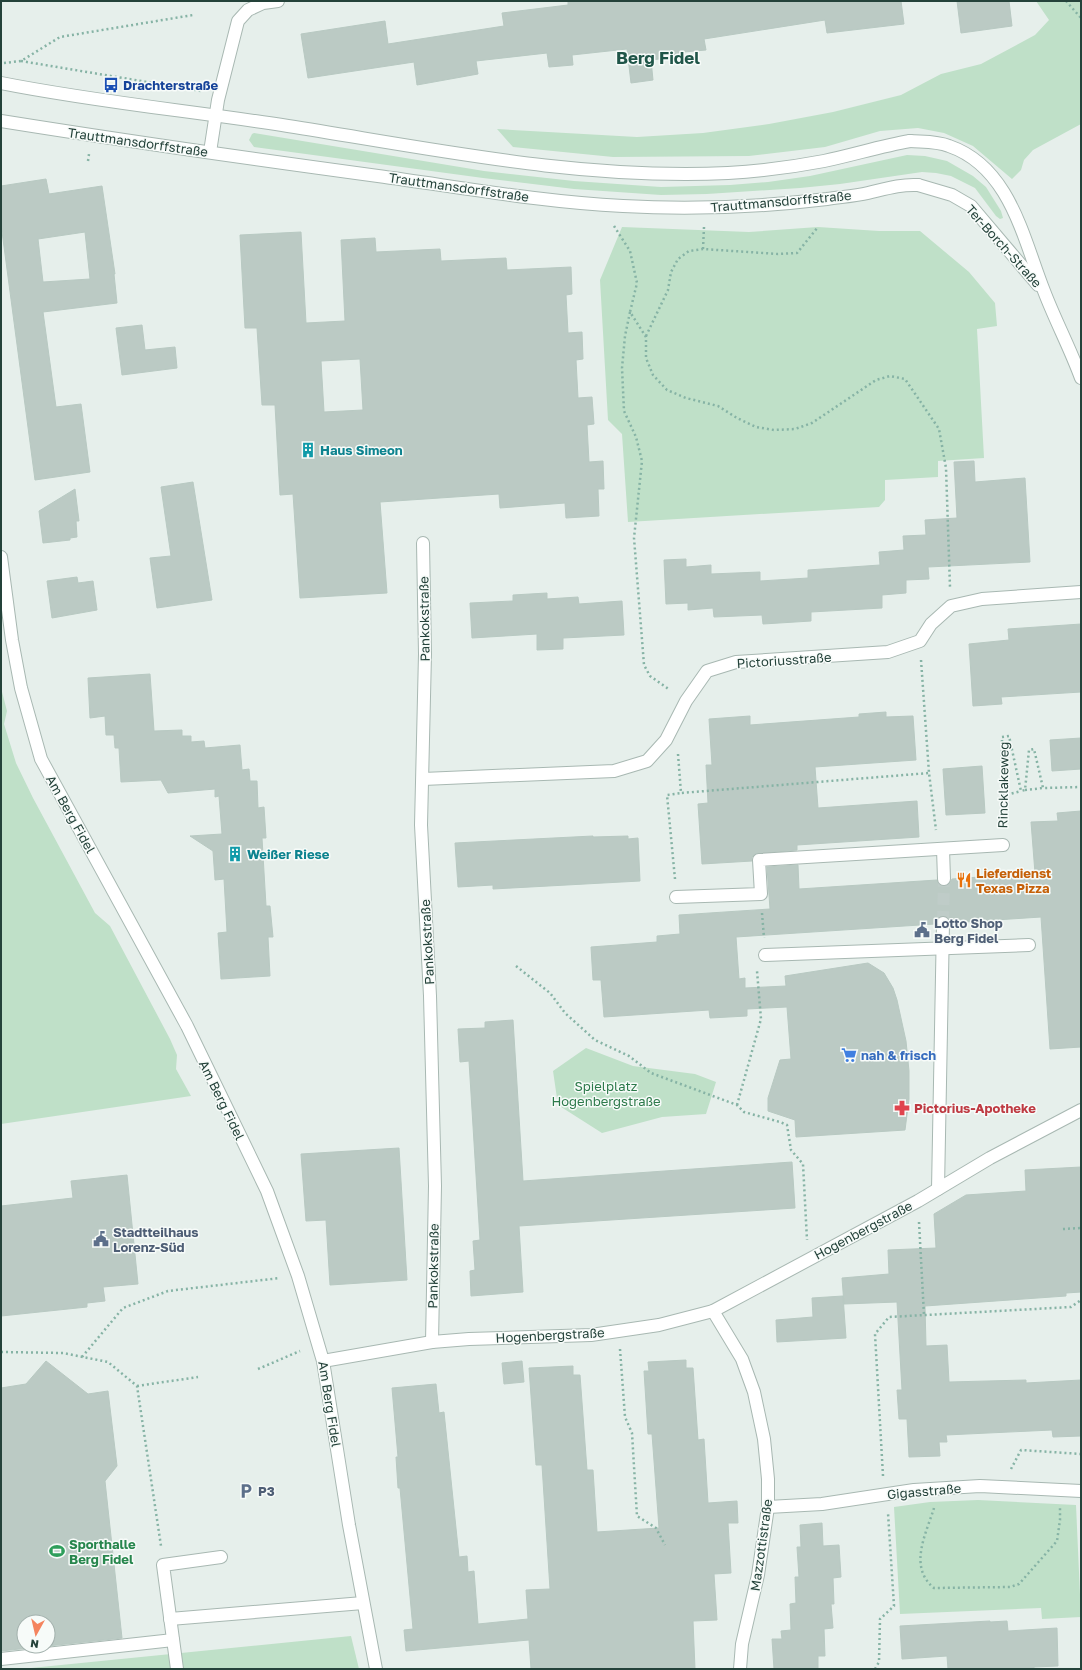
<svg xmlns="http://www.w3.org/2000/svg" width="1082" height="1670" viewBox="0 0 1082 1670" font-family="'Golos Text',sans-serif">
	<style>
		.green { fill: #bfe0c8 }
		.building { fill: #bbcac4; stroke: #b8c9c2; fill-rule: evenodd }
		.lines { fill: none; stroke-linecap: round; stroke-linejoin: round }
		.pedestrian-tunnel { stroke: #bfccc8; stroke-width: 12; stroke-dasharray: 12 6; stroke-linecap: butt }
		.service-casing { stroke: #a8b8b2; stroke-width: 14 }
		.pedestrian-casing { stroke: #a8b8b2; stroke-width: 14 }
		.minor-casing { stroke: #a8b8b2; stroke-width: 14 }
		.tertiary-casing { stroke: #a8b8b2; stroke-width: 14 }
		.path { stroke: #86b3a5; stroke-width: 2.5; stroke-dasharray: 2 3; stroke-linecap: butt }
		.service { stroke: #fff; stroke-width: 12 }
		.pedestrian { stroke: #fff; stroke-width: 12 }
		.minor { stroke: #fff; stroke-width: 12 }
		.tertiary { stroke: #fff; stroke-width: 12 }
		.labels { text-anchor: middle; stroke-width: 3; stroke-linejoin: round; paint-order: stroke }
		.transit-label { font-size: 13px; font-weight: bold; fill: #164399; stroke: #f7fbf9; text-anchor: start }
		.street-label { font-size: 13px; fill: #24423a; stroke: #f7fbf9 }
		.culture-label { font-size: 13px; font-weight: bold; fill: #0d838f; stroke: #f7fbf9; text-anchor: start }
		.food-label { font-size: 13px; font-weight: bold; fill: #c56008; stroke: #f7fbf9; text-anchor: start }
		.service-label { font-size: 13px; font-weight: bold; fill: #4e5e75; stroke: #f7fbf9; text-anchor: start }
		.shop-label { font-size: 13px; font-weight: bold; fill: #366cbe; stroke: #f7fbf9; text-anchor: start }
		.park-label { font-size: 13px; fill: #2d7a4b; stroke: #f7fbf9 }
		.health-label { font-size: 13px; font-weight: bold; fill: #be3a42; stroke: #f7fbf9; text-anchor: start }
		.leisure-label { font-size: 13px; font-weight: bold; fill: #27864d; stroke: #f7fbf9; text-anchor: start }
		.district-label { font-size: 17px; font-weight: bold; fill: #1f5548; stroke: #f7fbf9 }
	</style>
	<rect width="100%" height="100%" fill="#e6efeb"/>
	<g class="green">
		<path d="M 1036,1 L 1081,1 L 1081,124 L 1033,150 L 1024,160 L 1021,170 L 1012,179 L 973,146 L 944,133 L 918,128 L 880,131 L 825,147 L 749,156 L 613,157 L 513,147 L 497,129 L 637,137 L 703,133 L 769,124 L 833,112 L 901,95 L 941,74 L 981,64 L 1035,35 L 1049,20 Z"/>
		<path d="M 254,133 L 484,171 L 574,181 L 661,187 L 730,185 L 768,182 L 810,176 L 907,155 L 925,156 L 947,161 L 973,176 L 986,187 L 1001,211 L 1003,218 L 1000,219 L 996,216 L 975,188 L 951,176 L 936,173 L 922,172 L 840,184 L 800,188 L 707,194 L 661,195 L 574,189 L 483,178 L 254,147 L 249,140 L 252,134 Z"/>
		<path d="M 622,227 L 749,232 L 818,227 L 879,231 L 920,231 L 969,272 L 995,303 L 997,326 L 977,329 L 984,458 L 938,461 L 938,477 L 885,480 L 885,500 L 879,507 L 628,522 L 622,434 L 608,420 L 600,280 Z"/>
		<path d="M 1,688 L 7,711 L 4,724 L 16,763 L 33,798 L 95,913 L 110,926 L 170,1039 L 177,1055 L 176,1069 L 191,1096 L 1,1124 Z"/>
		<path d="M 586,1048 L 633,1066 L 695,1074 L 716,1082 L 706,1114 L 662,1117 L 602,1133 L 558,1105 L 553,1071 Z"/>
		<path d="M 978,1500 L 1076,1505 L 1081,1617 L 1042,1619 L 1041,1608 L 900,1614 L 894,1507 L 930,1502 Z"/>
		<path d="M 351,1636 L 359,1669 L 21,1669 Z"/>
	</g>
	<g class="building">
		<path d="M 568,1 L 901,1 L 904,24 L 827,33 L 825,20 L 704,39 L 706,50 L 684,52 L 684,56 L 651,60 L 653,80 L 631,83 L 627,49 L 572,55 L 573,65 L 549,67 L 547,53 L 476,61 L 478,74 L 417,85 L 414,62 L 308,78 L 301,34 L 385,21 L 388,44 L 504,26 L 502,13 L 568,5 Z"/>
		<path d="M 957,1 L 1009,1 L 1012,26 L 961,33 Z"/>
		<path d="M 46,179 L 49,194 L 102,186 L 115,274 L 114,274 L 117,303 L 43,312 L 56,407 L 81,404 L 90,472 L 35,480 L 1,224 L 1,186 ZM 85,232 L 90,279 L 43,282 L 38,239 Z"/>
		<path d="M 301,232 L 306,323 L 345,321 L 341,240 L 375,238 L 376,252 L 440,249 L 441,261 L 506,258 L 507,270 L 571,267 L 572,294 L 566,295 L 568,333 L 582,332 L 583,359 L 576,360 L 578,398 L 592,397 L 594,424 L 587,425 L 589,462 L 603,461 L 604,489 L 598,489 L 599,516 L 566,518 L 565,503 L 500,508 L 499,494 L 380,502 L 387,593 L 300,598 L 293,494 L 280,495 L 275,405 L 262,405 L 257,328 L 245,328 L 240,235 ZM 360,359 L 363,410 L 324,412 L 321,361 Z"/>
		<path d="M 142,325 L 145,350 L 175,347 L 177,368 L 122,375 L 116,328 Z"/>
		<path d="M 974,461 L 975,482 L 1025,478 L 1030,562 L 928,567 L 929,579 L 906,580 L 906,593 L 882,595 L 882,608 L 811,612 L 811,621 L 763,624 L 762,615 L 714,617 L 713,608 L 688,610 L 688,603 L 666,604 L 664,560 L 686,559 L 686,567 L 711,565 L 711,574 L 760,572 L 760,581 L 808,578 L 808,570 L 880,565 L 879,552 L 904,550 L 903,536 L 926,535 L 925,520 L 957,518 L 954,462 Z"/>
		<path d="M 193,482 L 212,600 L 157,608 L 150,558 L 171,556 L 161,487 Z"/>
		<path d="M 75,489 L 79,521 L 76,521 L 77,537 L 70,538 L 70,540 L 43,543 L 39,511 Z"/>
		<path d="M 77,577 L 78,583 L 93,581 L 97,610 L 52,618 L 47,581 Z"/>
		<path d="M 547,593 L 547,599 L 578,597 L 579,604 L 622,601 L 624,635 L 563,638 L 563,649 L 537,650 L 537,634 L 472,638 L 470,603 L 513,601 L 513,595 Z"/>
		<path d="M 1081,624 L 1081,692 L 1001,697 L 1002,704 L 973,706 L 969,644 L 1009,640 L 1008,629 Z"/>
		<path d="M 150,674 L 154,731 L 182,730 L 182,736 L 191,736 L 191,742 L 204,741 L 205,748 L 240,745 L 242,770 L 249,769 L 250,781 L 257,781 L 258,808 L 264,807 L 266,838 L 262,838 L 266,906 L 270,906 L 273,937 L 268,937 L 270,976 L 221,979 L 218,933 L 227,932 L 224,879 L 215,880 L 213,851 L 190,836 L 222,834 L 219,796 L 215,797 L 215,789 L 168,793 L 161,780 L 121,782 L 119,748 L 115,748 L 114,735 L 106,735 L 105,716 L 90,718 L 88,678 Z"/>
		<path d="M 886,712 L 886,717 L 913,716 L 916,760 L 815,767 L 818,808 L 917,801 L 919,837 L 797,845 L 797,850 L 755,854 L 752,857 L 752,861 L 702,864 L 698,804 L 708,803 L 706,765 L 712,765 L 709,719 L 750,716 L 750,725 L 859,717 L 859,714 Z"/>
		<path d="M 1081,738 L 1081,769 L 1052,771 L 1050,740 Z"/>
		<path d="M 982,766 L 985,813 L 946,815 L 943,769 Z"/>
		<path d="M 1081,811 L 1081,1047 L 1050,1049 L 1041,917 L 950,923 L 947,917 L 943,916 L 937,919 L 935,924 L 736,937 L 739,979 L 745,978 L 745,988 L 786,986 L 785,976 L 868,963 L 884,973 L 893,988 L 897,1000 L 906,1041 L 909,1071 L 909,1099 L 905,1130 L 796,1137 L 795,1120 L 768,1111 L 768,1098 L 780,1060 L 791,1059 L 787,1007 L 747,1009 L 747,1016 L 710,1018 L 709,1010 L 604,1017 L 601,980 L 593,980 L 591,947 L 657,942 L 657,936 L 680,934 L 679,915 L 770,909 L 767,867 L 798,865 L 799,889 L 937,880 L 940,885 L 945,886 L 950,883 L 952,879 L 1035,873 L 1031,822 L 1058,821 L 1057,813 Z"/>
		<path d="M 593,836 L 593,837 L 628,836 L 628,839 L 638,838 L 640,881 L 493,889 L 493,885 L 458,887 L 455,843 Z"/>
		<path d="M 513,1020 L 523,1181 L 792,1162 L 795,1208 L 519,1226 L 523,1292 L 471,1296 L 470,1271 L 475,1270 L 473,1241 L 480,1240 L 469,1061 L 460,1062 L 458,1029 L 485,1028 L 485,1022 Z"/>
		<path d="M 399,1148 L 407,1280 L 330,1285 L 326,1220 L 306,1221 L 301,1154 Z"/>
		<path d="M 1081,1167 L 1081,1292 L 1066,1293 L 1066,1296 L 925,1306 L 926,1346 L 947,1345 L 949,1382 L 1026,1380 L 1026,1383 L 1081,1380 L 1081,1436 L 1053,1437 L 1052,1430 L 946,1435 L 947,1442 L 939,1442 L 940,1456 L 909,1457 L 907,1419 L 899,1419 L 897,1390 L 902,1390 L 897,1302 L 844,1304 L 842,1278 L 889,1274 L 888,1250 L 936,1248 L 934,1214 L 966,1195 L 1026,1191 L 1025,1170 Z"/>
		<path d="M 127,1175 L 138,1284 L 103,1287 L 105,1301 L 87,1303 L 87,1307 L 1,1316 L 1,1206 L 73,1198 L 71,1181 Z"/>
		<path d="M 843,1296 L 846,1338 L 777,1342 L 776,1320 L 813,1317 L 812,1298 Z"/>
		<path d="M 686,1360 L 686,1368 L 693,1368 L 698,1440 L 704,1439 L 708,1503 L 737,1501 L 738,1523 L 728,1523 L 731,1573 L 714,1574 L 717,1620 L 693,1621 L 695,1669 L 531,1669 L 529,1640 L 406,1651 L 404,1630 L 413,1629 L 400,1488 L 398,1488 L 396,1457 L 398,1457 L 392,1388 L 436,1384 L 439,1413 L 444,1412 L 459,1557 L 467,1556 L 468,1572 L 474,1571 L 478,1624 L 528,1619 L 526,1590 L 550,1589 L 542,1465 L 536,1465 L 529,1368 L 573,1366 L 573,1375 L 580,1375 L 587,1470 L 593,1470 L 597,1532 L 659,1528 L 652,1434 L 648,1434 L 644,1371 L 649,1371 L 648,1362 Z"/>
		<path d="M 46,1361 L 88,1394 L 108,1391 L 117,1466 L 105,1481 L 122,1638 L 1,1651 L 1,1388 L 26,1384 ZM 24,1622 L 48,1622 L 48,1646 L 24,1646 Z"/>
		<path d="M 522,1361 L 524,1382 L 504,1384 L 502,1363 Z"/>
		<path d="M 822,1523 L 823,1546 L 839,1545 L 841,1577 L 833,1578 L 834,1604 L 831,1604 L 833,1628 L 824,1629 L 825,1656 L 818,1656 L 818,1669 L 774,1669 L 772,1639 L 782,1639 L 781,1631 L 791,1630 L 790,1604 L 796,1603 L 795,1577 L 799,1577 L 797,1547 L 801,1547 L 800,1525 Z"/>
		<path d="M 990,1621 L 990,1622 L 1007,1621 L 1008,1631 L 1057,1628 L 1058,1666 L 1034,1667 L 1034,1669 L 948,1669 L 947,1656 L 902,1659 L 900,1626 Z"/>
	</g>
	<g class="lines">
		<path class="pedestrian-tunnel" d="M 943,923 L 944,879"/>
		<defs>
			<g id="service">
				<path d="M 170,1619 L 363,1603"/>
				<path d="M 1,1659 L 173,1640"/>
				<path d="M 177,1669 L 163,1565 L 221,1557"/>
			</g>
			<g id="pedestrian">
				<path d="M 943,849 L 944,879"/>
				<path d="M 676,897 L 761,894 L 759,860 L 1003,845"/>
				<path d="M 765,955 L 1029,945"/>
				<path d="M 938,1189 L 943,923"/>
			</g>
			<g id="minor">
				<path d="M 910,141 C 922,142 937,141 949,146 C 1010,167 1023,238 1044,291 C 1055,320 1070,348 1081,378"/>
				<path d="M 210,152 L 218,100 L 238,21 L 248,10 L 263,3 L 278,1"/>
				<path d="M 918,185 L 952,195 L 971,206 L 1038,285"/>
				<path d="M 423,543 L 425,654 L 421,825 L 430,996 L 435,1186 L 432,1342"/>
				<path d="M 1,557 L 12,640 L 21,688 L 41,759 L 187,1026 L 267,1191 L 298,1276 L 323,1361 L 349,1525 L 376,1669"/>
				<path d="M 423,779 L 614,771 L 647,761 L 666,740 L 686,701 L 707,671 L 736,662 L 888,652 L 920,641 L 931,624 L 951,606 L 982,599 L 1081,592"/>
				<path d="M 713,1311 L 742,1359 L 754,1392 L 764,1439 L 768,1479 L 768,1507 L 758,1575 L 742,1644 L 740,1669"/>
				<path d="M 323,1361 L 432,1342 L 469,1339 L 591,1335 L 659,1325 L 713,1311 L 918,1201 L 990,1158 L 1081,1110"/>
				<path d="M 768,1507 L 822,1504 L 914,1490 L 980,1486 L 1081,1491"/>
			</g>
			<g id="tertiary">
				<path d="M 1,83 C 96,102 193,111 288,126 C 434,149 580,180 728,173 C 760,171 793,167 824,161 C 853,155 881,146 910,141"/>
				<path d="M 1,121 C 126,141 252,159 378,176 C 459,187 541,202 623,206 C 690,210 760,207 827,199 C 840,197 855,196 868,193 C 885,189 900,184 918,185"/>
			</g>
		</defs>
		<use href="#service" class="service-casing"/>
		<use href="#pedestrian" class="pedestrian-casing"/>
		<use href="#minor" class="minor-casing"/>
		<use href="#tertiary" class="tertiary-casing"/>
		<g class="path">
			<path d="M 1066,1 L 1081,18"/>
			<path d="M 21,61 L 201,91"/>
			<path d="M 4,63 L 21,61 L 60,37 L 193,15"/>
			<path d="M 88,161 L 89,154"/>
			<path d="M 614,226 L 630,251 L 637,283 L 630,312 L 646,337 L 646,358 L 653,375 L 667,390 L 686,398 L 718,406 L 737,418 L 756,427 L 774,430 L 795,429 L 812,423 L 876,380 L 890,376 L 905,379 L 939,429 L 946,468 L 950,587"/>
			<path d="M 703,249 L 704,227"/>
			<path d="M 630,312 L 625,336 L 622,368 L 624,411 L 636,437 L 642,461 L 634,538 L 644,665 L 650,676 L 670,690"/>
			<path d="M 646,336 L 668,290 L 671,272 L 678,259 L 689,251 L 703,249 L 778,254 L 797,253 L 818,227"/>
			<path d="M 921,660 L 929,773 L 936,830"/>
			<path d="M 678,754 L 681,793 L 929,773"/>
			<path d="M 1025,790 L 1043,788"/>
			<path d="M 1002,796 L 1021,791"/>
			<path d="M 1002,827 L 1002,737 L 1009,736 L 1021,791 L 1025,790 L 1029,750 L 1034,749 L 1043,788 L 1081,787"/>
			<path d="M 675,879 L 667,795 L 681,793"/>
			<path d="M 762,913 L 764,938"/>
			<path d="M 516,966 L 550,993 L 565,1013 L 595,1040 L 629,1056 L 651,1073 L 737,1105 L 744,1112 L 780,1122 L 787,1125 L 791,1150 L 803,1164 L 807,1240"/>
			<path d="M 737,1105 L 761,1019 L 757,971"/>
			<path d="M 919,1222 L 924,1315"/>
			<path d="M 1063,1229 L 1081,1228"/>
			<path d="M 620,1349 L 625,1417 L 632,1433 L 637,1516 L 656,1528 L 665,1545"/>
			<path d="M 1,1352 L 63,1353 L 108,1362 L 137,1386 L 161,1546"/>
			<path d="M 82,1357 L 123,1308 L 168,1291 L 280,1278"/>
			<path d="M 258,1369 L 300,1351"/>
			<path d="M 137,1386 L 198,1377"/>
			<path d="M 1011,1469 L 1021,1450 L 1081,1454"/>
			<path d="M 883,1476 L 875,1334 L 889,1317 L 1071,1307 L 1081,1300"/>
			<path d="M 934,1508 C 926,1534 908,1567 934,1588 L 1010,1587 L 1019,1584 L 1057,1541 L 1060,1520 L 1060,1508"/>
			<path d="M 875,1669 L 879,1662 L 880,1619 L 894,1606 L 888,1513"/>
		</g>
		<use href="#service" class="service"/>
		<use href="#pedestrian" class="pedestrian"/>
		<use href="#minor" class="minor"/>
		<use href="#tertiary" class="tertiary"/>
	</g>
	<defs>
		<symbol id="bus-bare" viewBox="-9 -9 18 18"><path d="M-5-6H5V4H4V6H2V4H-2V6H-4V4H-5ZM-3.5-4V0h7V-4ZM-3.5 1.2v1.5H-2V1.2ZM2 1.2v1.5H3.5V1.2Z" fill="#1a4fb4" stroke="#f7fbf9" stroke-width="2.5" paint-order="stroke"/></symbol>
		<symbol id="building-bare" viewBox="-9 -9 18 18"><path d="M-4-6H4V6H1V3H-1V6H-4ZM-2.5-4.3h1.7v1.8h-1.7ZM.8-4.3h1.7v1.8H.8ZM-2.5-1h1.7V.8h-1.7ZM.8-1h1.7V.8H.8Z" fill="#0f9aa8" stroke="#f7fbf9" stroke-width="2.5" paint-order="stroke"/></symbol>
		<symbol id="restaurant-bare" viewBox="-9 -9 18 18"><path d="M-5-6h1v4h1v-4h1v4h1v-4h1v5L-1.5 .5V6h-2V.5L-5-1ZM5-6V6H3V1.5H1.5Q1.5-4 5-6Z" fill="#e8710a" stroke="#f7fbf9" stroke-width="2.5" paint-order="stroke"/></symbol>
		<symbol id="civic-bare" viewBox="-9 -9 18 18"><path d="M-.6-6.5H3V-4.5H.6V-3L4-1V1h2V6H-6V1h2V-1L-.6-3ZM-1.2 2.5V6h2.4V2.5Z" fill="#5c6f8a" stroke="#f7fbf9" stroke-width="2.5" paint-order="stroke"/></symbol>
		<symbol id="supermarket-bare" viewBox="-9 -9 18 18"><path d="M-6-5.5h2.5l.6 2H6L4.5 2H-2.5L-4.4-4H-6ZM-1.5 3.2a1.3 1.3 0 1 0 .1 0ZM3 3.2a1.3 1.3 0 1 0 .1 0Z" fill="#3f7fe0" stroke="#f7fbf9" stroke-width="2.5" paint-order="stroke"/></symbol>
		<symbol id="pharmacy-bare" viewBox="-9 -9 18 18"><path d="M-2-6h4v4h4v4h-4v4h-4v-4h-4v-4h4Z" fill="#e0444e" stroke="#f7fbf9" stroke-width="2.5" paint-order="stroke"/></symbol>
		<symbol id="parking-bare" viewBox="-9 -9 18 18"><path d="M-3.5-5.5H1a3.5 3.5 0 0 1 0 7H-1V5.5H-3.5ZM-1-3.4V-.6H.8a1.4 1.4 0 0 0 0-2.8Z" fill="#5c6f8a" stroke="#f7fbf9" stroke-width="2.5" paint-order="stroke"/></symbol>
		<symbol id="stadium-bare" viewBox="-9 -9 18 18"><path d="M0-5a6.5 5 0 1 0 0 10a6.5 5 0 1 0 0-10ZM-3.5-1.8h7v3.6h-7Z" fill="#2e9e5b" stroke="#f7fbf9" stroke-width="2.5" paint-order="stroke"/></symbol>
	</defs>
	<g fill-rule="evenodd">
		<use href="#bus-bare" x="100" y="74" width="22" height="22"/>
		<use href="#building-bare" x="297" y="439" width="22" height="22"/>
		<use href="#building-bare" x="224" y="843" width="22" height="22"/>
		<use href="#restaurant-bare" x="953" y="869" width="22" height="22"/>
		<use href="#civic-bare" x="911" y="919" width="22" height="22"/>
		<use href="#supermarket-bare" x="838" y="1044" width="22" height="22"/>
		<use href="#pharmacy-bare" x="891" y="1097" width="22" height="22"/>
		<use href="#civic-bare" x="90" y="1228" width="22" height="22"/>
		<use href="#parking-bare" x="235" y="1480" width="22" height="22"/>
		<use href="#stadium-bare" x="46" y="1540" width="22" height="22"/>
	</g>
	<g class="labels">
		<g class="transit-label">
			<text x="123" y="90">Drachterstraße</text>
		</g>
		<g class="street-label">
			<text transform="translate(138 142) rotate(8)" y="5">Trauttmansdorffstraße</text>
			<text transform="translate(459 187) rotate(8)" y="5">Trauttmansdorffstraße</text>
			<text transform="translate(781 201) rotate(-5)" y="5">Trauttmansdorffstraße</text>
			<text transform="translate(1004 246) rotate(48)" y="5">Ter-Borch-Straße</text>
			<text transform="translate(424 619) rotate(-91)" y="5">Pankokstraße</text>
			<text transform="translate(784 660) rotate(-4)" y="5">Pictoriusstraße</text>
			<text transform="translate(1003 785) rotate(-89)" y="5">Rincklakeweg</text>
			<text transform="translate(71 814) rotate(61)" y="5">Am Berg Fidel</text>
			<text transform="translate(427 942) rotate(-93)" y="5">Pankokstraße</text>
			<text transform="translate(222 1100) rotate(64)" y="5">Am Berg Fidel</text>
			<text transform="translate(863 1230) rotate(-28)" y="5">Hogenbergstraße</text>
			<text transform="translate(433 1266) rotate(-89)" y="5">Pankokstraße</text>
			<text transform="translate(550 1335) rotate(-3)" y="5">Hogenbergstraße</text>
			<text transform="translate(330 1404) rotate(81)" y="5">Am Berg Fidel</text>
			<text transform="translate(924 1491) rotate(-5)" y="5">Gigasstraße</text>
			<text transform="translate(761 1545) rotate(-82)" y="5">Mazzottistraße</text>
		</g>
		<g class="culture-label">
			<text x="320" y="455">Haus Simeon</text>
			<text x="247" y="859">Weißer Riese</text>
		</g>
		<g class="food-label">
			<text x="976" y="878">Lieferdienst<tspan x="976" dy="15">Texas Pizza</tspan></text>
		</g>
		<g class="service-label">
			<text x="934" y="928">Lotto Shop<tspan x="934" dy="15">Berg Fidel</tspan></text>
			<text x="113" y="1237">Stadtteilhaus<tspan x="113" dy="15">Lorenz-Süd</tspan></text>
			<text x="258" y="1496">P3</text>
		</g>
		<g class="shop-label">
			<text x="861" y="1060">nah &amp; frisch</text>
		</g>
		<g class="park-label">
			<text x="606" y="1091">Spielplatz<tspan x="606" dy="15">Hogenbergstraße</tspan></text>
		</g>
		<g class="health-label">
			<text x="914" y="1113">Pictorius-Apotheke</text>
		</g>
		<g class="leisure-label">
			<text x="69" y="1549">Sporthalle<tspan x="69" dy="15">Berg Fidel</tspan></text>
		</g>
		<g class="district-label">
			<text x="658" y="64">Berg Fidel</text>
		</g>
	</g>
	<rect width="1082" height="1670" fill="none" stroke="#24423a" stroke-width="4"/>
	<g transform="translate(36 1634) rotate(188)"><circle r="19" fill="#f7fbf9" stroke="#a3b1ad"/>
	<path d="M0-3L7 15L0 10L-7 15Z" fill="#f4845f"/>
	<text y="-6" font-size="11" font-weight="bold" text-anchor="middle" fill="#24423a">N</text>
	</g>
</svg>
